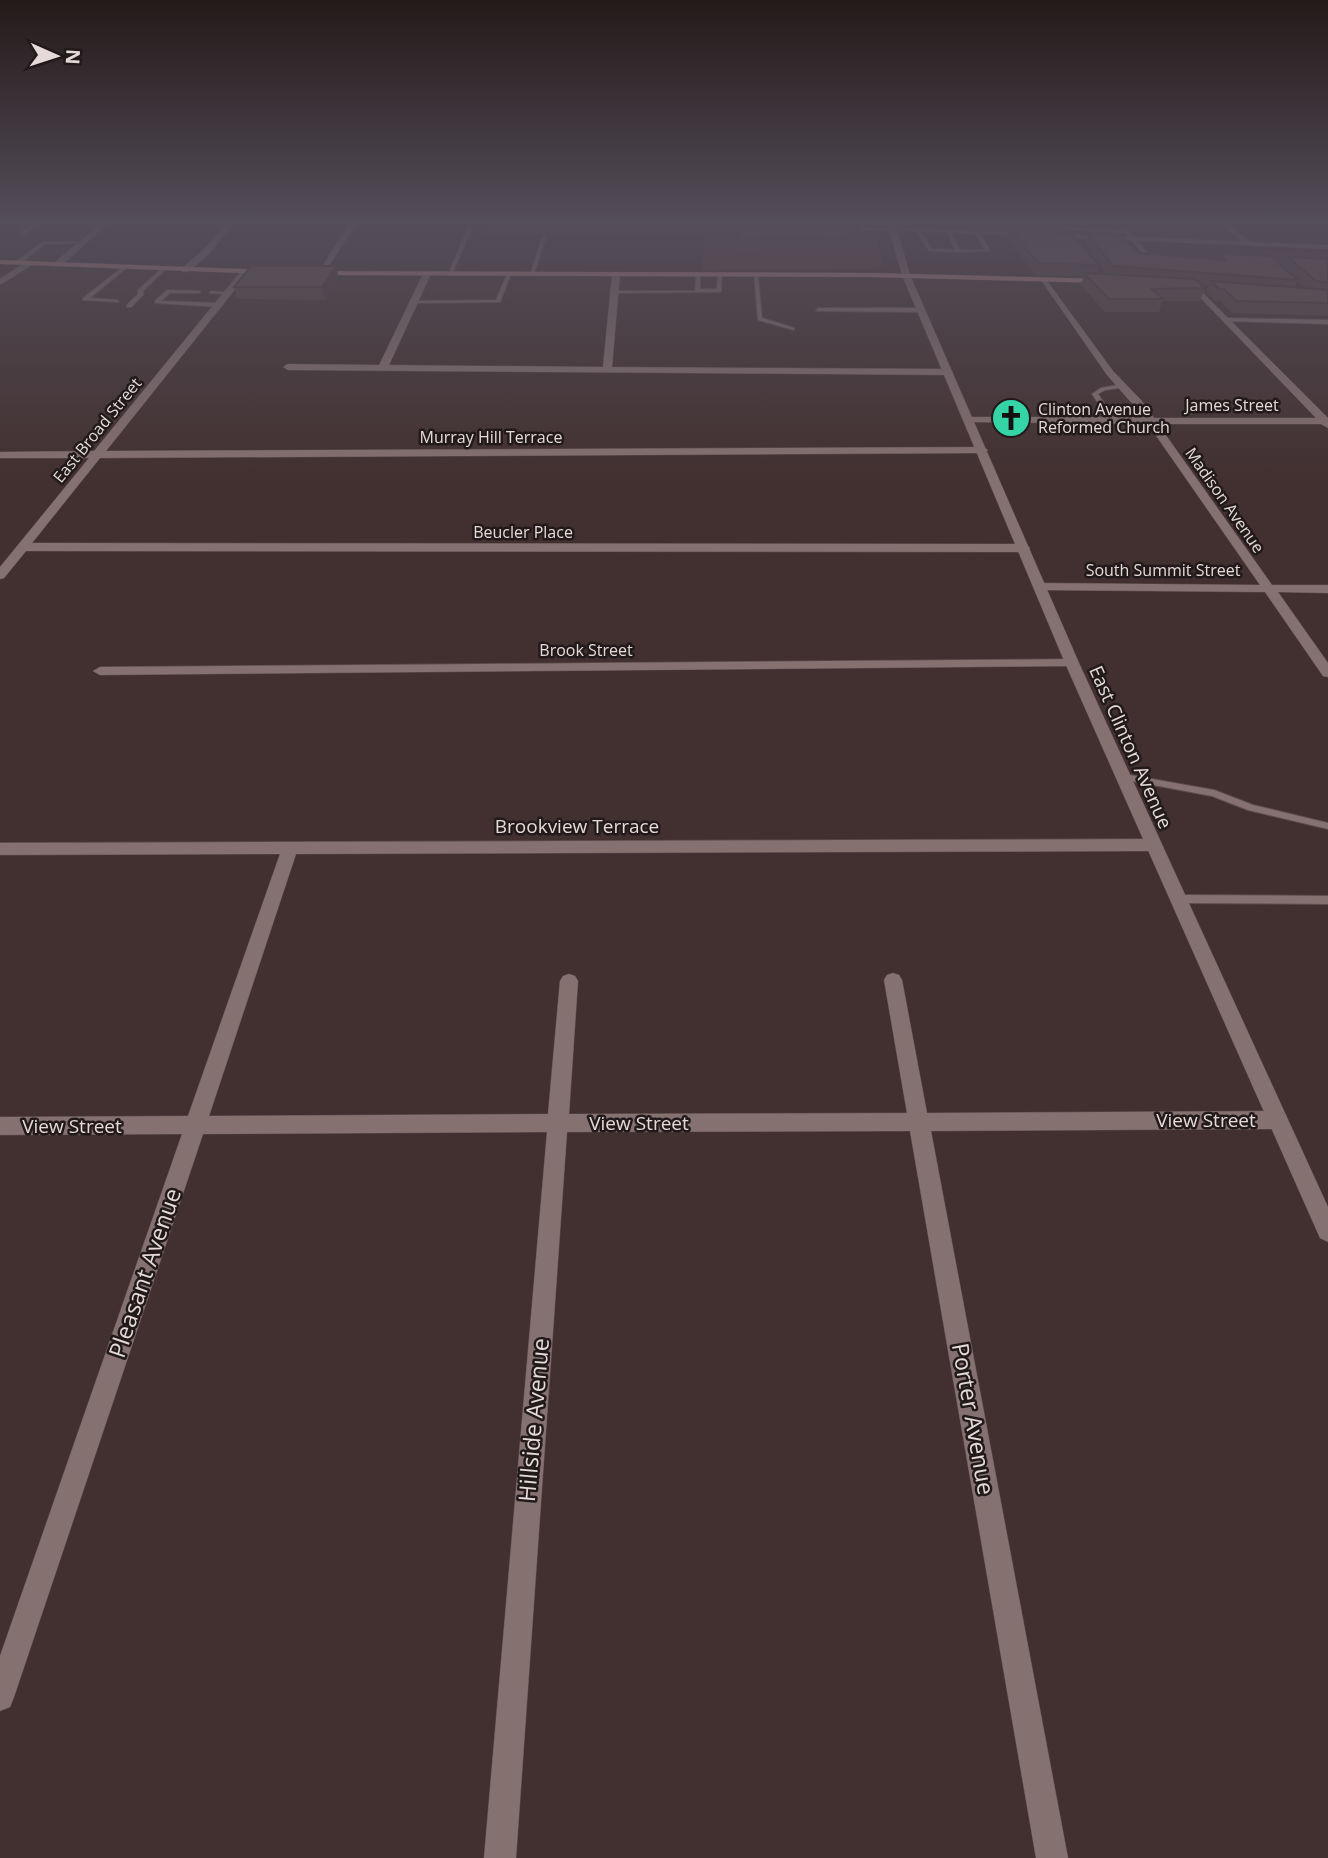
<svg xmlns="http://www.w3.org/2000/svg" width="1328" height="1858" viewBox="0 0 1328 1858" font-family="'Open Sans',sans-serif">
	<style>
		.built { fill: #523939 }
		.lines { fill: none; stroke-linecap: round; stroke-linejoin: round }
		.service-casing { stroke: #5d4e4e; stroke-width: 2 }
		.minor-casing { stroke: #5d4e4e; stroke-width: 1 }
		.tertiary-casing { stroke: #5d4e4e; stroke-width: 1 }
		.primary-casing { stroke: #5d4e4e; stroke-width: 1 }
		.service { fill: #867171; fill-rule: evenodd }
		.minor { fill: #867171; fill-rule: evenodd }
		.tertiary { fill: #867171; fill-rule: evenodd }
		.primary { fill: #c88c8d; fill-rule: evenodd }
		.wall { fill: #534242; fill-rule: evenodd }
		.shaded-wall { fill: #443636 }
		.building { fill: #614d4d; stroke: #443636; stroke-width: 2 }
		.labels { text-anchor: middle; stroke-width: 5; stroke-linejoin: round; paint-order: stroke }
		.far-street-label { font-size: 16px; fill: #e5d9d9; stroke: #221a1a }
		.far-poi-label { font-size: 16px; fill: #e5d9d9; stroke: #221a1a; text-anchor: start }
		.street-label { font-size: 19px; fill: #e5d9d9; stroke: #221a1a }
		.near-street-label { font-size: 23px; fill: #e5d9d9; stroke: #221a1a }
	</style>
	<rect width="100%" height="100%" fill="#423030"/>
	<g class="built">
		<path d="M 490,221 L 875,221 L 882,266 L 876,269 L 702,270 L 705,234 L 484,234 Z"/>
		<path d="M 892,221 L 1216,221 L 1246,246 L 896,230 Z"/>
		<path d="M 1260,250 L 1328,253 L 1328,296 L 1312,295 Z"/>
	</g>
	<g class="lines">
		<defs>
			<g id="service">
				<path d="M 36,221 L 41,221 L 24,235 L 20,235 L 20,233 Z"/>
				<path d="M 725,221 L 729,221 L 729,223 L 725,224 Z"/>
				<path d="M 858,221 L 862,221 L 865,228 L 896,230 L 863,230 Z"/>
				<path d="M 468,227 L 472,228 L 452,274 L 448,275 Z"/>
				<path d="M 1064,227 L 1129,231 L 1154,261 L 1150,262 L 1126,233 L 1062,229 Z"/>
				<path d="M 919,230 L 932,249 L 955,250 L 947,231 L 949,230 L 960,250 L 985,250 L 975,232 L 979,231 L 990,251 L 958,252 L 929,251 L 917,231 Z"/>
				<path d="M 542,237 L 546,238 L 534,274 L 530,275 Z"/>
				<path d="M 42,242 L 83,242 L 85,243 L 45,244 L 21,263 L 17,263 L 17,261 Z"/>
				<path d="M 124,266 L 128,267 L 90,298 L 117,300 L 119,302 L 83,300 L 83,298 Z"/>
				<path d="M 162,268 L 166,269 L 143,291 L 143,295 L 131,307 L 127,307 L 127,305 L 138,294 L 138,290 Z"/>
				<path d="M 509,273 L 511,274 L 500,302 L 413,303 L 411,302 L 413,301 L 496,300 L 507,274 Z"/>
				<path d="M 698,274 L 700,275 L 700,289 L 717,289 L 718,275 L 722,274 L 721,292 L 614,293 L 612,292 L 614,291 L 695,291 L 696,275 Z"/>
				<path d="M 754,274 L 758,275 L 762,318 L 794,328 L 794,330 L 758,320 Z"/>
				<path d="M 167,290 L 199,291 L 201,292 L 199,293 L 170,293 L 161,301 L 219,303 L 222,305 L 219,307 L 155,303 L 155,301 Z"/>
				<path d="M 211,291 L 230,293 L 228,294 L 209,293 Z"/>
				<path d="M 818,308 L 921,308 L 924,310 L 921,312 L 816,311 Z"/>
				<path d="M 1227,318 L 1328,320 L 1328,324 L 1225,321 Z"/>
				<path d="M 1123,384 L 1125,385 L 1125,387 L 1105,390 L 1098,394 L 1116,421 L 1111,422 L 1092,394 L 1101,388 Z"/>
				<path d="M 1124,774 L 1214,790 L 1253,805 L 1328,823 L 1328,829 L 1248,810 L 1212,796 L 1121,779 L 1119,777 L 1121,775 Z"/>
				<path d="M 1179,895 L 1328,896 L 1328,904 L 1179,903 L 1174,899 Z"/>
			</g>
			<g id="minor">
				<path d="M 104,221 L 111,221 L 61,266 L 55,266 L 55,262 Z"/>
				<path d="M 229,221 L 236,221 L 209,254 L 188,272 L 182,272 L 182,268 L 203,250 Z"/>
				<path d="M 351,221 L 358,221 L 323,275 L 317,275 Z"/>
				<path d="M 1218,221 L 1225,221 L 1250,242 L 1328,245 L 1328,249 L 890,230 L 894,228 L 1240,241 Z"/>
				<path d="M 28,261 L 35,263 L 0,285 L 0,279 Z"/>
				<path d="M 242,270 L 249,272 L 106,451 L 983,447 L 988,450 L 983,453 L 100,458 L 32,543 L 1024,544 L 1030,548 L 1024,552 L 26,551 L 4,578 L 0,579 L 0,567 L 89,458 L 0,458 L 0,452 L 94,451 Z"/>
				<path d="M 424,272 L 431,274 L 389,365 L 603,367 L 612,274 L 616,272 L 620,274 L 612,367 L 948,369 L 953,372 L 948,375 L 288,370 L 283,367 L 288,364 L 379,365 Z"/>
				<path d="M 1045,278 L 1113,371 L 1141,400 L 1154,418 L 1316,418 L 1193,290 L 1196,286 L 1328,418 L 1328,428 L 1321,424 L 1158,424 L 1272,585 L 1328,585 L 1328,593 L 1278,592 L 1328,663 L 1328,677 L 1323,676 L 1265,592 L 1036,590 L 1036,584 L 1040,583 L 1260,585 L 1148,424 L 965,422 L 964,420 L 969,417 L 1144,417 L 1107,375 L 1041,280 Z"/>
				<path d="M 1072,659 L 1079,663 L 1077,666 L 100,675 L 93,671 L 100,667 Z"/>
				<path d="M 1154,839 L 1162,845 L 1154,851 L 296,854 L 209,1116 L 548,1114 L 560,981 L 563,976 L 569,974 L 575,976 L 578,981 L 569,1114 L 907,1113 L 884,980 L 887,975 L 893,973 L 899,975 L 902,980 L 927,1113 L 1278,1111 L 1285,1114 L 1288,1120 L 1285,1126 L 1278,1129 L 931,1131 L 1068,1858 L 1036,1858 L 910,1131 L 567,1132 L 516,1858 L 484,1858 L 547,1132 L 203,1134 L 14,1697 L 10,1707 L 0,1711 L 0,1656 L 182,1134 L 0,1135 L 0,1117 L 188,1116 L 280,854 L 0,855 L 0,843 Z"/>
			</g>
			<path id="tertiary" d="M 887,221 L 895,221 L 910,275 L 1079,663 L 1328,1207 L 1328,1242 L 1320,1238 L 1065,663 L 902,275 Z"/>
			<g id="primary">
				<path d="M 0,260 L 268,270 L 272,272 L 268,274 L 0,264 Z"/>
				<path d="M 314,271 L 873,273 L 1105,279 L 1109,281 L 1105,283 L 873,277 L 311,275 Z"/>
			</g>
		</defs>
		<use href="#service" class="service-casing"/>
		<use href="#minor" class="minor-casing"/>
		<use href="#tertiary" class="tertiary-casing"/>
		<use href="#primary" class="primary-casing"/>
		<use href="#service" class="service"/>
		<use href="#minor" class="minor"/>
		<use href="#tertiary" class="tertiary"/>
		<use href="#primary" class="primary"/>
	</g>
	<g class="wall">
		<path d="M 737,221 L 844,221 L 849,237 L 848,248 L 761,248 L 761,251 L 740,251 Z"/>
		<path d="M 1009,228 L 1058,234 L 1099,265 L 1097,274 L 1107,274 L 1085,246 L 1088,235 L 1139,253 L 1218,259 L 1220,254 L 1283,267 L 1288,257 L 1328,259 L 1328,316 L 1232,313 L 1220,301 L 1215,301 L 1207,293 L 1209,285 L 1201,284 L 1205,288 L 1200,301 L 1162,301 L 1159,312 L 1105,312 L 1081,285 L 1084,276 L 1035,275 L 1006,239 ZM 1297,281 L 1304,287 L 1306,289 L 1295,288 Z"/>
		<path d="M 339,279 L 325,300 L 237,299 L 234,287 Z"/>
	</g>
	<path class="shaded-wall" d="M 336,266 L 339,279 L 325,300 L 322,287 Z"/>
	<g class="building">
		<path d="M 739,221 L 844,221 L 849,237 L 761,236 L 762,240 L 741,240 Z"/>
		<path d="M 1009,228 L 1054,230 L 1058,234 L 1073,235 L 1099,265 L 1038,263 Z"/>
		<path d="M 1088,235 L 1121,236 L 1139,253 L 1226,260 L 1220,254 L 1270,256 L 1298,280 L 1113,266 Z"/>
		<path d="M 1288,257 L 1328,259 L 1328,283 L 1316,281 Z"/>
		<path d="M 251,266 L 336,266 L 322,287 L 234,287 Z"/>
		<path d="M 1084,273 L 1195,279 L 1205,288 L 1152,289 L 1163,299 L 1109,299 Z"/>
		<path d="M 1211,281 L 1328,290 L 1328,303 L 1236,301 L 1224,289 L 1219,289 Z"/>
	</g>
	<linearGradient id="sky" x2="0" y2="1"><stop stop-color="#241a1a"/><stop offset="0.46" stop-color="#544e59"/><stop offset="1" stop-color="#544e59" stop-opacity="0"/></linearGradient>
	<rect width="1328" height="481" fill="url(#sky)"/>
	<defs>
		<symbol id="church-disc" viewBox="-11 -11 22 22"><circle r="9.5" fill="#35d4a7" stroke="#221a1a"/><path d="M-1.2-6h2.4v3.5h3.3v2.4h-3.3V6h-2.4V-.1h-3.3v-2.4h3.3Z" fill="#111"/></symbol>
	</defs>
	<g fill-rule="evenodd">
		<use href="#church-disc" x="989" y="396" width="44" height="44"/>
	</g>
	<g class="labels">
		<g class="far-street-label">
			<text x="1232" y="411">James Street</text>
			<text transform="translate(97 430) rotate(-51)" y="6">East Broad Street</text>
			<text x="491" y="443">Murray Hill Terrace</text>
			<text transform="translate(1225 500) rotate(55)" y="6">Madison Avenue</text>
			<text x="523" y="538">Beucler Place</text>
			<text x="1163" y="576">South Summit Street</text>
			<text x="586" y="656">Brook Street</text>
		</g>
		<g class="far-poi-label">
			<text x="1038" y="415">Clinton Avenue<tspan x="1038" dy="18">Reformed Church</tspan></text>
		</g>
		<g class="street-label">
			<text transform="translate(1131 747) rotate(66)" y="7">East Clinton Avenue</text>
			<text x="577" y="833">Brookview Terrace</text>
			<text x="1206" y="1127">View Street</text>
			<text x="639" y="1130">View Street</text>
			<text x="72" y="1133">View Street</text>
		</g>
		<g class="near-street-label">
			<text transform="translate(145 1273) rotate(-71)" y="8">Pleasant Avenue</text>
			<text transform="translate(973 1419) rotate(80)" y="8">Porter Avenue</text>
			<text transform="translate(534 1420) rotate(-85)" y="8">Hillside Avenue</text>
		</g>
	</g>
	<g transform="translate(56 56) rotate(93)" stroke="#221a1a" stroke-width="5" paint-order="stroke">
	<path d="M0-5L12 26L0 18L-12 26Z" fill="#e5d9d9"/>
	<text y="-10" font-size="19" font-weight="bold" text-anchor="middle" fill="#e5d9d9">N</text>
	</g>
</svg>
